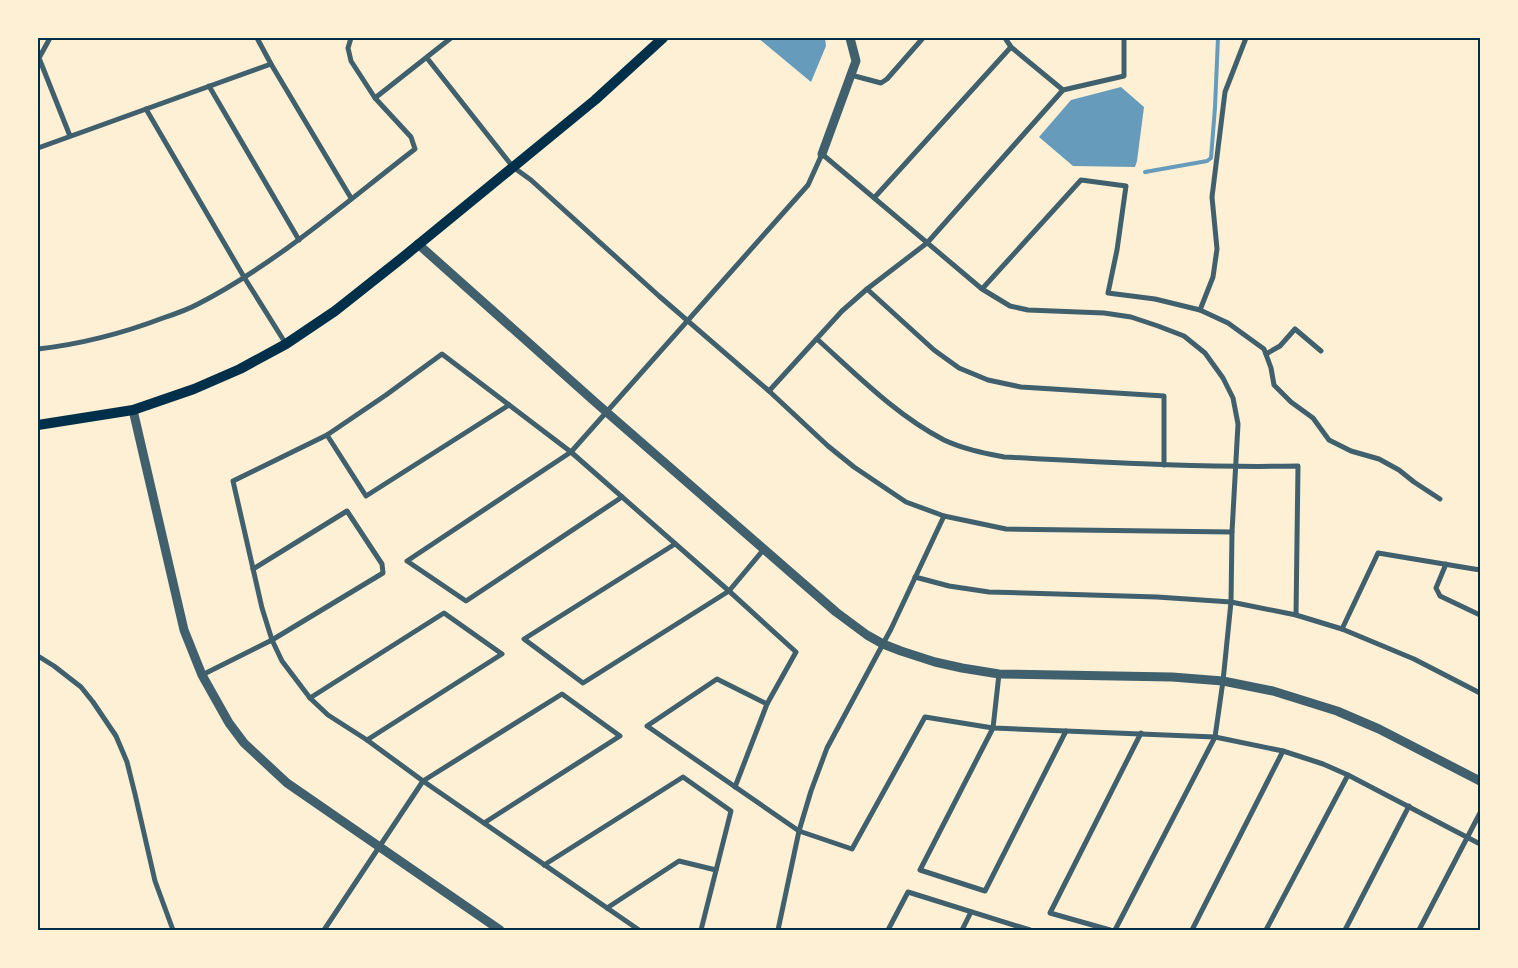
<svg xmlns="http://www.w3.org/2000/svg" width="1518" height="968" viewBox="0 0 1518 968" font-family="'DejaVu Sans',sans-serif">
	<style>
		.water { fill: #669bbc }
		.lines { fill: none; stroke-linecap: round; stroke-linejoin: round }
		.stream { stroke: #669bbc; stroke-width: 4 }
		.minor { stroke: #3f606c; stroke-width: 5 }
		.tertiary { stroke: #3f606c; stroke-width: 9 }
		.secondary { stroke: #003049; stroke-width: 10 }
		.neatline { fill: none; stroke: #003049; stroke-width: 2 }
	</style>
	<rect width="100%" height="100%" fill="#fdf0d5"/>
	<g class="water">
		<path d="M 758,38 L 825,38 L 826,46 L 811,82 Z"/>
		<path d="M 1121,87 L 1144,107 L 1137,161 L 1135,167 L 1073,166 L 1039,137 L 1071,100 Z"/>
	</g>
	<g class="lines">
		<path class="stream" d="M 1145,172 L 1207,161 L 1211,158 L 1215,107 L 1218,38"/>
		<g class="minor">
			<path d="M 50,38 L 39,58 L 70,136"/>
			<path d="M 257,38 L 271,64 L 351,198"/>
			<path d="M 1005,38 L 1011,47 L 1063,90 L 1124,76 L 1124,38"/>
			<path d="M 427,58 L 513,167 L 531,180 L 659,296 L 769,391 L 828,446 L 854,467 L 906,502 L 944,516 L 1006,529 L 1232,532"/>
			<path d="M 851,75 L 881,83 L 887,79 L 923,38"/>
			<path d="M 209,86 L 299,240"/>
			<path d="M 375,98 L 451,38"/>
			<path d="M 146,109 L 244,277 L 286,344"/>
			<path d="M 38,148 L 271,64"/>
			<path d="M 874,198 L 1011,47"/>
			<path d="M 867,289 L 934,350 L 959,368 L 988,380 L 1021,387 L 1164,396 L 1164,465"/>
			<path d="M 982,289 L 1081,180 L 1126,186 L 1117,250 L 1108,293 L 1155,299 L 1200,310 L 1228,323 L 1264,349 L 1271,368 L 1274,385 L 1291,402 L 1313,418 L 1329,440 L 1351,451 L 1379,459 L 1399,470 L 1414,482 L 1440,499"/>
			<path d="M 1200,310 L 1213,277 L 1217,249 L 1212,197 L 1225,92 L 1246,38"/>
			<path d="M 817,339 C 857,375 896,415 944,440 C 963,449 984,453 1004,457 C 1102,462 1200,468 1298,466 L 1296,615"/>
			<path d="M 38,349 C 82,344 121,334 163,318 C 175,314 187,310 198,304 C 277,263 345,203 415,149 L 411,137 L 375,98 L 351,61 L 348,48 L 351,38"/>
			<path d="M 1266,354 L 1280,346 L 1295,329 L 1321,351"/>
			<path d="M 769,391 L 842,311 L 867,289 L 927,243 L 1063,90"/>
			<path d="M 327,435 L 366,496 L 509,405"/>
			<path d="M 622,497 L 466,601 L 407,561 L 571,452 L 808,185 L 822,154 L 982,289 L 1010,306 L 1028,310 L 1104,313 L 1131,317 L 1158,326 L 1184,336 L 1205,353 L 1223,378 L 1233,398 L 1238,424 L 1232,532 L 1231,602 L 1223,681 L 1215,737 L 1115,930"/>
			<path d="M 675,544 L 524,639 L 583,683 L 729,591 L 764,549"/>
			<path d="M 1446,564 L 1436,588 L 1440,596 L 1480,615"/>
			<path d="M 915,577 L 949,586 L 989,592 L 1157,597 L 1231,602 L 1296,615 L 1342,629 L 1414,659 L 1480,693"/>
			<path d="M 1342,629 L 1378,553 L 1480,570"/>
			<path d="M 38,656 L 54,666 L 81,687 L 93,702 L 116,736 L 127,762 L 135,794 L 155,881 L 173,930"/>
			<path d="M 999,674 L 993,728 L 920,870 L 985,891 L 1066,731"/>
			<path d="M 202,675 L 272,640 L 383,573 L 382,564 L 347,511 L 253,569"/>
			<path d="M 310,698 L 444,613 L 502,654 L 367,740"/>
			<path d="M 767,704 L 717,679 L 647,726 L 799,831 L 852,849 L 925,717 L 993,728 L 1215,737 L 1283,751 L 1323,764 L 1348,775 L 1480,844"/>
			<path d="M 544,865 L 683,777 L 731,811 L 701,930"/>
			<path d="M 607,908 L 679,861 L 716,870"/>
			<path d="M 324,930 L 423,781 L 562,694 L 620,736 L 484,823"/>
			<path d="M 639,930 L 423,781 L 367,740 L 328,715 L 310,698 L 282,661 L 272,640 L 262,608 L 233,481 L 327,435 L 386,395 L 442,354 L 571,452 L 729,591 L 796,652 L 767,704 L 735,787"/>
			<path d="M 778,930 L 799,831 L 811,791 L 827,748 L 891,629 L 944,516"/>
			<path d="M 888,930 L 908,892 L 1030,930"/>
			<path d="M 962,930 L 971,912"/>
			<path d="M 1110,930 L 1050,913 L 1141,733"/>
			<path d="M 1192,930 L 1283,751"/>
			<path d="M 1266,930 L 1348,775"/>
			<path d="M 1345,930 L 1409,806"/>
			<path d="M 1419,930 L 1480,813"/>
		</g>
		<g class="tertiary">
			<path d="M 822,154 L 856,61 L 850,38"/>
			<path d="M 418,244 L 595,402 L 836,612 L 867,635 L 883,644 L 901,651 L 935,662 L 962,668 L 999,674 L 1172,677 L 1223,681 L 1273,691 L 1337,711 L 1379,729 L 1480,781"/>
			<path d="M 133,410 L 184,630 L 202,675 L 229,723 L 244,743 L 287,783 L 500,930"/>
		</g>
		<path class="secondary" d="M 38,425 L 133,410 L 194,389 L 240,369 L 286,344 L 335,311 L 402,258 L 595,100 L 663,38"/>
	</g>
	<rect width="1518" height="968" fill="none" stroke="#fdf0d5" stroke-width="78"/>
	<rect x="39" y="39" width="1440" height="890" class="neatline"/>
</svg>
